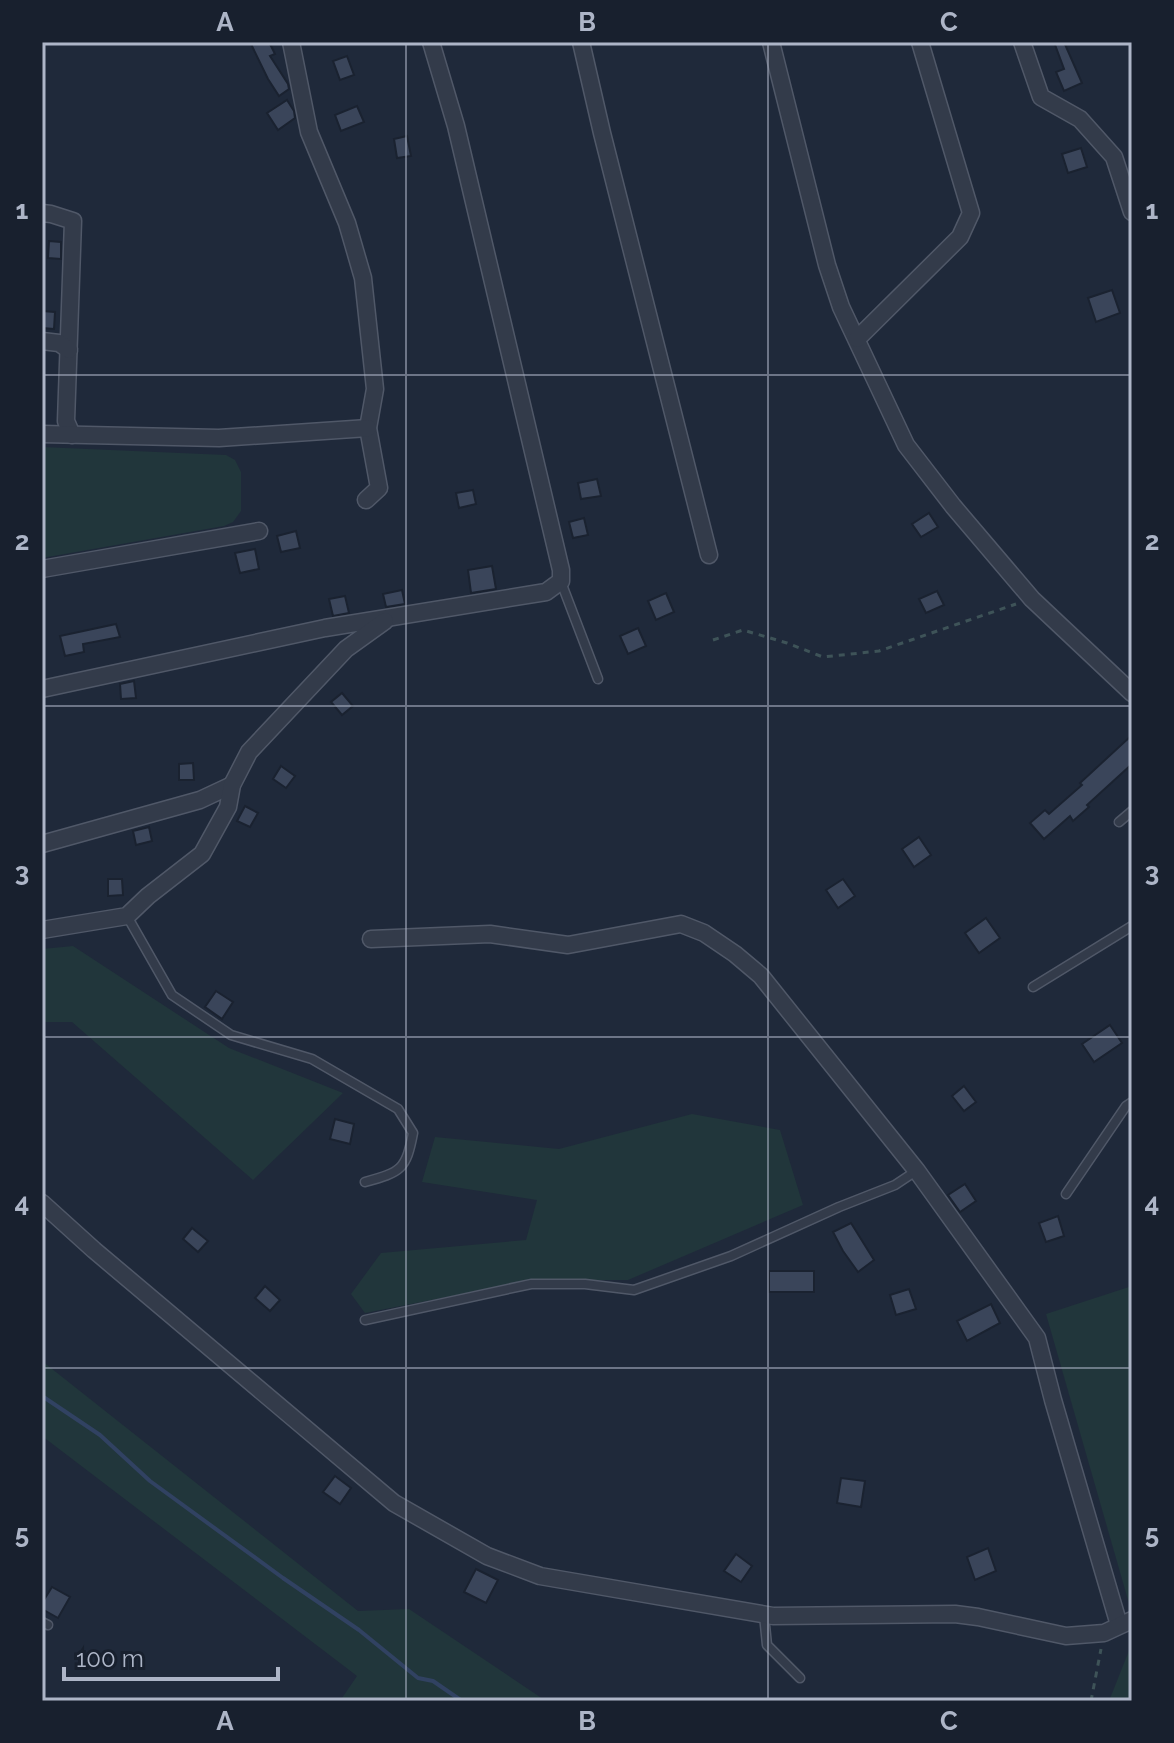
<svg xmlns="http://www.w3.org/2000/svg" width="1174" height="1743" viewBox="0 0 1174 1743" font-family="Raleway,sans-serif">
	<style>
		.green { fill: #21363b }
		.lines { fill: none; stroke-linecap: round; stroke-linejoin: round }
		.stream { stroke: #314262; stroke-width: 4 }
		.building { fill: #3a455a; stroke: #1a2230; stroke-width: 2 }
		.service-casing { stroke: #505868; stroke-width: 11 }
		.minor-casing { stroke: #505868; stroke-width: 19 }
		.path { stroke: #3e5358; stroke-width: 3; stroke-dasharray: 6 6; stroke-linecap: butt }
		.service { stroke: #333b4a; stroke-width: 8 }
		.minor { stroke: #333b4a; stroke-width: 16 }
		.grid { fill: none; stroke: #adb5c7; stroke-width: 2; stroke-opacity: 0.55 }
		.neatline { fill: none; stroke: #adb5c7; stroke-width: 3 }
		.grid-label { font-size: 26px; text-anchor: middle; font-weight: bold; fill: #adb5c7 }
	</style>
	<rect width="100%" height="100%" fill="#1f293a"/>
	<g class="green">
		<path d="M 42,447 L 226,455 L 235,460 L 241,472 L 241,511 L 233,522 L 224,526 L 42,558 Z"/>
		<path d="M 73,946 L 229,1048 L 343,1093 L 253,1180 L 72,1022 L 42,1022 L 42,949 Z"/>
		<path d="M 692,1114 L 780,1130 L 803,1205 L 628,1280 L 535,1280 L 365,1313 L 351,1294 L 381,1253 L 526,1240 L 537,1200 L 422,1182 L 435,1137 L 559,1149 Z"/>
		<path d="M 1132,1286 L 1132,1614 L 1046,1314 Z"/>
		<path d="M 42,1361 L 358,1611 L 409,1609 L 546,1701 L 340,1701 L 357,1676 L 42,1436 Z"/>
		<path d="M 1132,1643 L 1132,1701 L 1109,1701 Z"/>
	</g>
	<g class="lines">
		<path class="stream" d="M 42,1396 L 100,1435 L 150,1481 L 283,1578 L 359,1630 L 418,1678 L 433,1681 L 462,1701"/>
	</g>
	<g class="building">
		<path d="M 250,42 L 269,42 L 275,54 L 270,56 L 288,84 L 289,89 L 279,96 L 268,79 Z"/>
		<path d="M 1054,42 L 1064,42 L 1082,83 L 1064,91 L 1056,72 L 1064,69 Z"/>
		<path d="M 347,56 L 354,75 L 340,80 L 333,61 Z"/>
		<path d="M 287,100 L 294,111 L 295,118 L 278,130 L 267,113 Z"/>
		<path d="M 357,106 L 364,122 L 341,131 L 335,115 Z"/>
		<path d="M 407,136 L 411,156 L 397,158 L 394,139 Z"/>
		<path d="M 1081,148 L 1087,167 L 1068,173 L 1062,154 Z"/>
		<path d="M 49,241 L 61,242 L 61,259 L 48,258 Z"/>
		<path d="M 1112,290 L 1120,313 L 1096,322 L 1088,298 Z"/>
		<path d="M 42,311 L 55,312 L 54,329 L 42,328 Z"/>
		<path d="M 597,479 L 601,496 L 581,499 L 578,483 Z"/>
		<path d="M 473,490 L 476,504 L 459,508 L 456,493 Z"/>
		<path d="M 929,513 L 938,527 L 921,537 L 912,524 Z"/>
		<path d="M 584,518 L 588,535 L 573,538 L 569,522 Z"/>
		<path d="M 296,531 L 300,548 L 281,552 L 277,536 Z"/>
		<path d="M 255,549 L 259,569 L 240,573 L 235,553 Z"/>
		<path d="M 492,566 L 496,589 L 471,593 L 468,570 Z"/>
		<path d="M 402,590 L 405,604 L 386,607 L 383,594 Z"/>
		<path d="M 937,591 L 944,605 L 926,613 L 919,599 Z"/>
		<path d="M 666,593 L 674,612 L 656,620 L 648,601 Z"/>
		<path d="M 345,596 L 349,613 L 333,616 L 329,599 Z"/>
		<path d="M 116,624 L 120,637 L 83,644 L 84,652 L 65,656 L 60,636 Z"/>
		<path d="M 638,628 L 646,646 L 628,654 L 620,636 Z"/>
		<path d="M 134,681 L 136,698 L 121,699 L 120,684 Z"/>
		<path d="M 342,693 L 353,706 L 342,715 L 331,702 Z"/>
		<path d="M 1132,735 L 1132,764 L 1087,805 L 1089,807 L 1073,821 L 1070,816 L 1044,839 L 1030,823 L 1045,810 L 1049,814 L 1082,785 L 1080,783 Z"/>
		<path d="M 193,763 L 194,780 L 179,780 L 179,764 Z"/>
		<path d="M 281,766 L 295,776 L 286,788 L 273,779 Z"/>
		<path d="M 245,806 L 258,813 L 250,827 L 237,821 Z"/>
		<path d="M 149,827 L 152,841 L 136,845 L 133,831 Z"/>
		<path d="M 919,837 L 931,855 L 914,867 L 902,849 Z"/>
		<path d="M 108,879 L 122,879 L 123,895 L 108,896 Z"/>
		<path d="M 843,879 L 855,896 L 838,908 L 826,890 Z"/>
		<path d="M 986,918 L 1000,938 L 979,953 L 965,933 Z"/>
		<path d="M 216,991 L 233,1002 L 222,1019 L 205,1007 Z"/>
		<path d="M 1110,1025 L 1122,1043 L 1094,1062 L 1082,1044 Z"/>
		<path d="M 964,1086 L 976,1102 L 964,1111 L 952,1096 Z"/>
		<path d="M 335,1119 L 354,1124 L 350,1144 L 330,1139 Z"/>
		<path d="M 965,1184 L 976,1201 L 960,1212 L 948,1195 Z"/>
		<path d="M 1058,1216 L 1064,1236 L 1046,1242 L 1039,1223 Z"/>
		<path d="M 851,1223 L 874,1260 L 858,1272 L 843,1251 L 833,1232 Z"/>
		<path d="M 192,1228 L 208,1241 L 198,1252 L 183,1239 Z"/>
		<rect x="769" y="1271" width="45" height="21"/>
		<path d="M 265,1286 L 280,1300 L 270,1311 L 255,1298 Z"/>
		<path d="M 909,1289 L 916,1309 L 896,1315 L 890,1295 Z"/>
		<path d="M 991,1304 L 1000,1323 L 967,1341 L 957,1321 Z"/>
		<path d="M 335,1476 L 351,1488 L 340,1504 L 323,1492 Z"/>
		<path d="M 841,1478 L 865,1481 L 861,1507 L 837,1503 Z"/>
		<path d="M 988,1548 L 996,1571 L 975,1580 L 967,1557 Z"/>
		<path d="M 736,1554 L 752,1566 L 741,1582 L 724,1571 Z"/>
		<path d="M 476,1569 L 498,1580 L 486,1603 L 464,1592 Z"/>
		<path d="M 52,1587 L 70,1597 L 58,1618 L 42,1609 L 42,1603 Z"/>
	</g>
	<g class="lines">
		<defs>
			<g id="service">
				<path d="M 561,582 L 598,679"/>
				<path d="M 1119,822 L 1132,811"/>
				<path d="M 127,916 L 172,995 L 231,1035 L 312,1059 L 398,1109 L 413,1133 C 406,1170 401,1172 365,1182"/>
				<path d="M 1033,987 L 1132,926"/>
				<path d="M 1066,1194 L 1126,1106 L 1132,1102"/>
				<path d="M 365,1320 L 531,1284 L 585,1284 L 634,1290 L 731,1256 L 839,1207 L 895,1185 L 916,1171"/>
				<path d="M 764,1615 L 767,1645 L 800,1678"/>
				<path d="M 42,1622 L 48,1625"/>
			</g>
			<g id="minor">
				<path d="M 291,42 L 309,132 L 347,223 L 363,278 L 375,389 L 368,428 L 379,488 L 366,500"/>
				<path d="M 581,42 L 602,133 L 709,555"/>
				<path d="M 771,42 L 827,265 L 841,307 L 906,445 L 953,506 L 1032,599 L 1132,693"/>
				<path d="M 1022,42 L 1041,97 L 1080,119 L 1114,157 L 1132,212"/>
				<path d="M 42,213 L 51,214 L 73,221 L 66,421 L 72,435"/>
				<path d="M 857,339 L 960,237 L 971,213 L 920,42"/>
				<path d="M 42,341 L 59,343 L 69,350"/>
				<path d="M 42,434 L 219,438 L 368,428"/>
				<path d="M 42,569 L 259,531"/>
				<path d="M 42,689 L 325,628 L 546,592 L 561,581 L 561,570 L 456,126 L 431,42"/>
				<path d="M 42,844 L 200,800 L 232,785"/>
				<path d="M 42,930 L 127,916 L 148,896 L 202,854 L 228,807 L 232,785 L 249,752 L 346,649 L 385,621"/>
				<path d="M 371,939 L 490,934 L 568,945 L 681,924 L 704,933 L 735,954 L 761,976 L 917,1171 L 1037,1338 L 1053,1400 L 1119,1625"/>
				<path d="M 42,1203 L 94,1250 L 394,1503 L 487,1556 L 540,1576 L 773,1616 L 955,1614 L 978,1617 L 1066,1636 L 1104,1633 L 1132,1620"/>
			</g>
		</defs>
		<use href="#service" class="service-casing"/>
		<use href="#minor" class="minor-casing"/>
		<g class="path">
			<path d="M 713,640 L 743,630 L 787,643 L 823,657 L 879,651 L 1016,604"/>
			<path d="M 1091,1701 L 1101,1649"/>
		</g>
		<use href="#service" class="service"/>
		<use href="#minor" class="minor"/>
	</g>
	<path class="grid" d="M 406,42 L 406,1701M 768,42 L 768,1701M 42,375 L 1132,375M 42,706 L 1132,706M 42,1037 L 1132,1037M 42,1368 L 1132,1368"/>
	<rect width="1174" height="1743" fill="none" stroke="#18202e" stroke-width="88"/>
	<path d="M64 1667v12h214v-12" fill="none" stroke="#adb5c7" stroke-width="4"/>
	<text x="76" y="1667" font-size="24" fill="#adb5c7" stroke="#18202e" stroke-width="6" paint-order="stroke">100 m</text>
	<rect x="44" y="44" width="1086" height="1655" class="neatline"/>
	<g class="grid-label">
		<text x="225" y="31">A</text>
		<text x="587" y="31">B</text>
		<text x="949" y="31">C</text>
		<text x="22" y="219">1</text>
		<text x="1152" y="219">1</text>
		<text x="22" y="550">2</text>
		<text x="1152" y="550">2</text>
		<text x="22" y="881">3</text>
		<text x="1152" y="881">3</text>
		<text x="22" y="1212">4</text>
		<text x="1152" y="1212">4</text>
		<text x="22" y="1543">5</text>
		<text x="1152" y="1543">5</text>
		<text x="225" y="1730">A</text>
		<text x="587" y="1730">B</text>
		<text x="949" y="1730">C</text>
	</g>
</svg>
